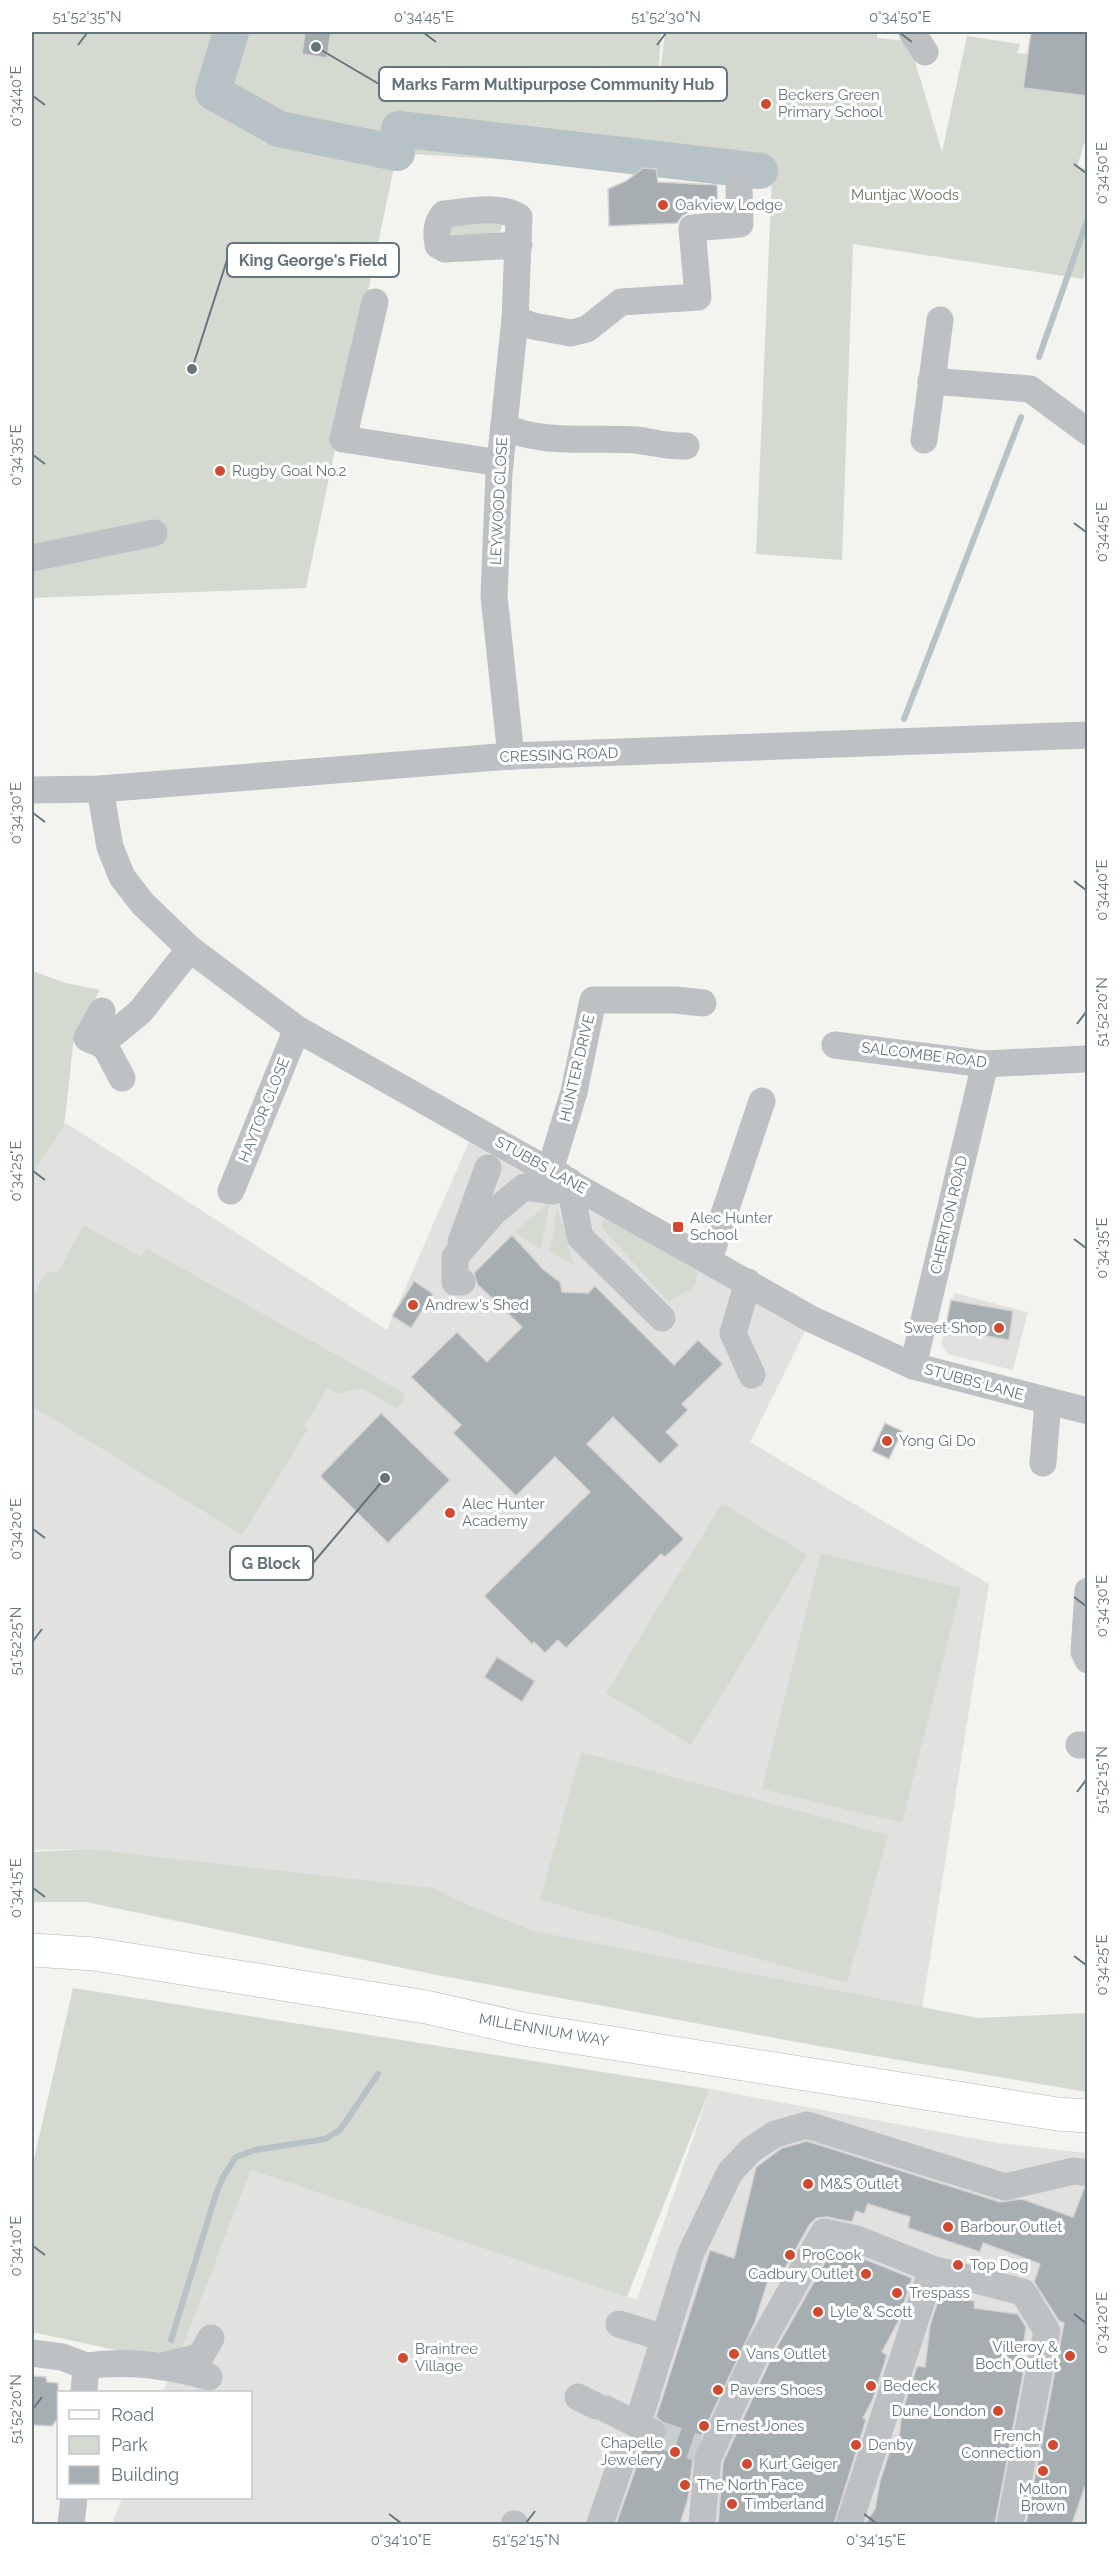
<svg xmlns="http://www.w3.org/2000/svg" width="1119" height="2556" viewBox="0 0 1119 2556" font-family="Raleway,sans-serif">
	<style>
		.built { fill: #e1e2e0 }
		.green { fill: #d5dad1 }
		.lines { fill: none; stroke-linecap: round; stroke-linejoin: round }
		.stream { stroke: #b6c2c5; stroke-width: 6 }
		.river { stroke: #b6c2c5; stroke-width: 36 }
		.building { fill: #a7aeb2; stroke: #d5d4d3; stroke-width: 1.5 }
		.minor-tunnel { stroke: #c8cdce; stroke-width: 27; stroke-dasharray: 27 14; stroke-linecap: butt }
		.major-casing { stroke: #b1b5b8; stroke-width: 34 }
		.minor { stroke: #bdc1c4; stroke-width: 27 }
		.major { stroke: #fff; stroke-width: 33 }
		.ticks { fill: none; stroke: #65757e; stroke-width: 2 }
		.poi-dot { fill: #d34930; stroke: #fff; stroke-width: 2 }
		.labels { text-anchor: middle; stroke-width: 6; stroke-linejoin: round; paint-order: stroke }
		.poi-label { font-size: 15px; fill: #65757e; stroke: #fff; text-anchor: start }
		.park-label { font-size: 15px; fill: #687663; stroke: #fff }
		.street-label { font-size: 15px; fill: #65757e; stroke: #fff }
		.leader { fill: none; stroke: #65757e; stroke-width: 2 }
		.callout-dot { fill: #65757e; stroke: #fff; stroke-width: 2 }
		.callout { fill: #fff; stroke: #65757e; stroke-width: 2 }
		.callout-label { font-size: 16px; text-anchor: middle; font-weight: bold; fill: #65757e }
		.neatline { fill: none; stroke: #65757e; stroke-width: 2 }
		.ticks-label { font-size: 15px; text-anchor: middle; fill: #65757e }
	</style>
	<rect width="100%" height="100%" fill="#f3f3f0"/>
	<g class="built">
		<path d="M 66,1123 L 387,1330 L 475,1128 L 811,1319 L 750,1442 L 989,1584 L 921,2015 L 88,1849 L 32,1850 L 32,1174 Z"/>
		<path d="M 954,1293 L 1028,1312 L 1013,1370 L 947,1354 L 941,1344 Z"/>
		<path d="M 710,2089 L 998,2143 L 1087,2153 L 1087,2524 L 112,2524 L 122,2498 L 250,2498 L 250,2392 L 163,2392 L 251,2170 L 637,2300 Z"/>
	</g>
	<g class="green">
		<path d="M 32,32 L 661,32 L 656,109 L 665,32 L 877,32 L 877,38 L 909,41 L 942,152 L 967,36 L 1020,44 L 1017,53 L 1028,54 L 1024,88 L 1087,96 L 1087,135 L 1077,167 L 1087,169 L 1087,262 L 1083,279 L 853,244 L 842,560 L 756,554 L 772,176 L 397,153 L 306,588 L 32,598 Z"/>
		<path d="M 504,218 L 499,236 L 442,234 L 446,221 Z"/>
		<path d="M 32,971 L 66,983 L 100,990 L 74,1037 L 64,1127 L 32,1174 Z"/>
		<path d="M 550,1202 L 541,1249 L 514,1232 Z"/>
		<path d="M 557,1206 L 574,1265 L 550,1252 Z"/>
		<path d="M 603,1209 L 698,1272 L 694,1287 L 669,1302 L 602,1228 Z"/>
		<path d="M 84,1225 L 141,1257 L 146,1248 L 406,1394 L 398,1409 L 361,1388 L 337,1394 L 328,1388 L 304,1426 L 308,1429 L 242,1535 L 32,1406 L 32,1297 L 47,1271 L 57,1273 Z"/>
		<path d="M 722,1503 L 807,1555 L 691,1745 L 606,1693 Z"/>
		<path d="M 821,1553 L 961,1588 L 902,1823 L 762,1789 Z"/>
		<path d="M 581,1752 L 888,1835 L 847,1983 L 540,1900 Z"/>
		<path d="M 88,1849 L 434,1888 L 457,1900 L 533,1931 L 978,2018 L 1087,2013 L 1087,2092 L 829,2048 L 432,1974 L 86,1902 L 32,1902 L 32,1852 Z"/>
		<path d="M 73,1988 L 710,2089 L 627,2297 L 251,2170 L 176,2363 L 32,2332 L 32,2168 Z"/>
	</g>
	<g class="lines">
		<g class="stream">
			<path d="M 1039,357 L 1087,221"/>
			<path d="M 904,719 L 1021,417"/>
			<path d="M 171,2340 L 216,2194 L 223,2177 L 236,2157 L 255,2150 L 325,2139 L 340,2130 L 378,2074"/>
		</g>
		<path class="river" d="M 231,32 L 213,92 L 279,129 L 397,153 L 399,129 L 760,171"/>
	</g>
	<g class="building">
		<path d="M 305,32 L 331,32 L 327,58 L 302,54 Z"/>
		<path d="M 1031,32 L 1088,32 L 1088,96 L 1023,88 Z"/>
		<path d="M 643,168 L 656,169 L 658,182 L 717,185 L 718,210 L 690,212 L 683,215 L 677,223 L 609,226 L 608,189 L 626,181 Z"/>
		<path d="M 512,1235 L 544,1270 L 560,1282 L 562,1292 L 588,1293 L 595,1286 L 674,1365 L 698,1340 L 723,1364 L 682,1404 L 688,1410 L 666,1432 L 679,1445 L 660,1464 L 613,1417 L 587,1444 L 684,1539 L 665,1557 L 661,1554 L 566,1648 L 558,1640 L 545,1653 L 534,1642 L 532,1644 L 484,1596 L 590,1492 L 555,1457 L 516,1496 L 453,1433 L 461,1425 L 411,1377 L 457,1332 L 487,1362 L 522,1327 L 477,1284 L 474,1273 Z"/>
		<path d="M 414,1281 L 433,1294 L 411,1328 L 392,1316 Z"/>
		<path d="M 951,1300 L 1013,1311 L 1009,1340 L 945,1329 Z"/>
		<path d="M 381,1413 L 450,1480 L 388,1543 L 320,1476 Z"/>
		<path d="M 885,1423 L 902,1431 L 889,1459 L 872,1451 Z"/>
		<path d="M 497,1657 L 535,1681 L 522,1702 L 484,1677 Z"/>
		<path d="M 807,2141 L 1000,2202 L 1022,2199 L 1073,2217 L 1084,2188 L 1088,2188 L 1088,2478 L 1072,2524 L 1026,2524 L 1064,2323 L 1059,2321 L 1034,2282 L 1040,2264 L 983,2243 L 980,2252 L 908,2228 L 910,2217 L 868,2204 L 864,2214 L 856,2211 L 852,2222 L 827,2217 L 817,2218 L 810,2224 L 785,2268 L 773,2265 L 755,2322 L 694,2452 L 688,2499 L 680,2524 L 616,2524 L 639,2459 L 641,2446 L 654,2448 L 661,2445 L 666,2438 L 668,2432 L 665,2424 L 656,2417 L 710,2250 L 734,2258 L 756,2167 L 782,2148 Z"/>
		<path d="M 832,2250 L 852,2254 L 912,2278 L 898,2322 L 882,2352 L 887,2355 L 873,2399 L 863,2418 L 866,2420 L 834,2524 L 718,2524 L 723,2462 L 773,2354 Z"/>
		<path d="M 939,2297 L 975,2301 L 974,2308 L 1018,2314 L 1026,2327 L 1021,2364 L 1025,2364 L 995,2524 L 865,2524 L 875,2509 L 880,2481 L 895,2435 L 899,2437 L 902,2412 L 917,2366 L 925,2367 L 930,2325 Z"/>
		<path d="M 32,2376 L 46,2377 L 47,2382 L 58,2383 L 58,2418 L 52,2426 L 32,2425 Z"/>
	</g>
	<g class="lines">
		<path class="minor-tunnel" d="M 652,2432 L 698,2448"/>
		<defs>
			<path id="major" d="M 32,1950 L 94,1954 L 426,2007 L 523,2029 L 1057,2114 L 1088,2116"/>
		</defs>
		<use href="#major" class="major-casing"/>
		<g class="minor">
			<path d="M 912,32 L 925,52"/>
			<path d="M 375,302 L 343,439 L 500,463"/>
			<path d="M 515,319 L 533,326 L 571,333 L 587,329 L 621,302 L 698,297 L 692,228 L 740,224 L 739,187"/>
			<path d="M 931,381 L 1030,389 L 1088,432"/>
			<path d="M 504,427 C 545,445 592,437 636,440 C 653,442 668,447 686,446"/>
			<path d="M 924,440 L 940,320"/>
			<path d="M 32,558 L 154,533"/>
			<path d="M 511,756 L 494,596 L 499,473 L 515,319 L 519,217 C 499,204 466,212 444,214 C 436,223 436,233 438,245 L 445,249 L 519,245"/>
			<path d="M 100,789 L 110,847 L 122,877 L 143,904 L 190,949 L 297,1029 L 811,1319 L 913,1366 L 1088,1411"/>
			<path d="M 32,790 L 100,789 L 511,756 L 1088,735"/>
			<path d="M 102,1011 L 87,1038 L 101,1044 L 140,1012 L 190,949"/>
			<path d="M 101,1044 L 106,1048 L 122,1078"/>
			<path d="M 835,1045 L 985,1064 L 1084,1059"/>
			<path d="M 550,1170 L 574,1092 L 593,1000 L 675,1000 L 703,1003"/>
			<path d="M 569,1181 L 580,1237 L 662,1318"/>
			<path d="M 231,1191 L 297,1029"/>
			<path d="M 461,1242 L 488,1168"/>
			<path d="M 709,1259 L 762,1101"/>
			<path d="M 462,1282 L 455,1282 L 455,1257 L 494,1212 L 524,1187 L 552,1191 L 561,1176"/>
			<path d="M 748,1282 L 733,1333 L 752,1375"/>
			<path d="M 913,1366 L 985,1064"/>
			<path d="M 1043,1463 L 1048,1401"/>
			<path d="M 1088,1591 L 1084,1652 L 1088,1660"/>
			<path d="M 1079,1745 L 1088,1745"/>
			<path d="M 619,2324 L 664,2338"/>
			<path d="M 32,2353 L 62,2357 L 86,2366 L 84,2392"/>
			<path d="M 166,2365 L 200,2357 L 211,2338"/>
			<path d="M 86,2366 C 127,2360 170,2366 209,2377"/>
			<path d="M 578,2397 L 596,2406"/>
			<path d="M 606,2409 L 652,2432"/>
			<path d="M 641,2413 L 691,2253 L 730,2172 L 751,2150 L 775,2134 L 807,2125 L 1005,2187 L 1074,2171 L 1088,2173"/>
			<path d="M 71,2524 L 74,2498"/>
			<path d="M 514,2524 L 515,2524"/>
			<path d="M 600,2524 L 624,2454"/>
			<path d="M 702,2524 L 708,2458 L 759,2347 L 824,2232 L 857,2239 L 932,2269 L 1023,2292 L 1047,2331 L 1010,2524"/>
			<path d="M 849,2524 L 932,2269"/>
		</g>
		<use href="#major" class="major"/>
	</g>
	<path class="ticks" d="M 424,33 L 436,42M 900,33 L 912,42M 78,45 L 87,33M 657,45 L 666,33M 33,96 L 45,105M 1074,164 L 1086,173M 33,455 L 45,464M 1074,523 L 1086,532M 33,813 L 45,822M 1074,881 L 1086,890M 1077,1024 L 1086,1012M 33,1171 L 45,1180M 1074,1239 L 1086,1248M 33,1529 L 45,1538M 1074,1597 L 1086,1606M 33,1641 L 42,1629M 1077,1792 L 1086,1780M 33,1888 L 45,1897M 1074,1956 L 1086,1965M 33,2246 L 45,2255M 1074,2314 L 1086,2323M 33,2409 L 42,2397M 389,2514 L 401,2523M 864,2514 L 876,2523M 526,2523 L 535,2511"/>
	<g class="poi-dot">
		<circle cx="766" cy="104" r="6"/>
		<circle cx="663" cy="205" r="6"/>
		<circle cx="220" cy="471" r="6"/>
		<rect x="672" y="1221" width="12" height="12" rx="3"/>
		<circle cx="413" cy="1305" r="6"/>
		<circle cx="999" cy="1328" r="6"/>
		<circle cx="887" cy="1441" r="6"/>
		<circle cx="450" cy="1513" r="6"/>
		<circle cx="808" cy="2184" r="6"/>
		<circle cx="948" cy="2227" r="6"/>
		<circle cx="790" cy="2255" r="6"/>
		<circle cx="958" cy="2265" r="6"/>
		<circle cx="866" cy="2274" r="6"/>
		<circle cx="897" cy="2293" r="6"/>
		<circle cx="818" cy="2312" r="6"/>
		<circle cx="734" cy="2354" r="6"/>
		<circle cx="1070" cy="2356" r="6"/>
		<circle cx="403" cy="2358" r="6"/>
		<circle cx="871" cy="2386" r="6"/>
		<circle cx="718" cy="2390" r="6"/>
		<circle cx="998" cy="2411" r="6"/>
		<circle cx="704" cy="2426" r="6"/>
		<circle cx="856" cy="2445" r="6"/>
		<circle cx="1053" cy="2445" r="6"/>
		<circle cx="675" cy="2452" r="6"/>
		<circle cx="747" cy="2464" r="6"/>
		<circle cx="1043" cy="2471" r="6"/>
		<circle cx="685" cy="2485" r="6"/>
		<circle cx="732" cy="2504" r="6"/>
	</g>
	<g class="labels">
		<g class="poi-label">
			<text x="778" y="100">Beckers Green<tspan x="778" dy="17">Primary School</tspan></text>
			<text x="675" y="210">Oakview Lodge</text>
			<text x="232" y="476">Rugby Goal No.2</text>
			<text x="690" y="1223">Alec Hunter<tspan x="690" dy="17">School</tspan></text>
			<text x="425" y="1310">Andrew's Shed</text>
			<text x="987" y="1333" text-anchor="end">Sweet Shop</text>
			<text x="899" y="1446">Yong Gi Do</text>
			<text x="462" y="1509">Alec Hunter<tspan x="462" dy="17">Academy</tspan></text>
			<text x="820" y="2189">M&amp;S Outlet</text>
			<text x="960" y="2232">Barbour Outlet</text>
			<text x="802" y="2260">ProCook</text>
			<text x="970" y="2270">Top Dog</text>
			<text x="854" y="2279" text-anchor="end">Cadbury Outlet</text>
			<text x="909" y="2298">Trespass</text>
			<text x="830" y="2317">Lyle &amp; Scott</text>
			<text x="1058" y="2352" text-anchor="end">Villeroy &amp;<tspan x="1058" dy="17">Boch Outlet</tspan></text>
			<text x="415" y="2354">Braintree<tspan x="415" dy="17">Village</tspan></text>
			<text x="746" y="2359">Vans Outlet</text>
			<text x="883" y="2391">Bedeck</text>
			<text x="730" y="2395">Pavers Shoes</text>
			<text x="986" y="2416" text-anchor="end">Dune London</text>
			<text x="716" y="2431">Ernest Jones</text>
			<text x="1041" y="2441" text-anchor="end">French<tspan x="1041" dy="17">Connection</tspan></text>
			<text x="663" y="2448" text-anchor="end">Chapelle<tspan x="663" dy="17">Jewelery</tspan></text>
			<text x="868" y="2450">Denby</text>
			<text x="759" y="2469">Kurt Geiger</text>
			<text x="697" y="2490">The North Face</text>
			<text x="1043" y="2494" text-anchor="middle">Molton<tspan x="1043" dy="17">Brown</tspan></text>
			<text x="744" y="2509">Timberland</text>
		</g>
		<g class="park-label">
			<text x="905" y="200">Muntjac Woods</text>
		</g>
		<g class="street-label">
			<text transform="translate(499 501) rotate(-87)" y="5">LEYWOOD CLOSE</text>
			<text transform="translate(559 755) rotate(-2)" y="5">CRESSING ROAD</text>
			<text transform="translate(924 1055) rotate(7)" y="5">SALCOMBE ROAD</text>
			<text transform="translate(577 1068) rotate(-77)" y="5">HUNTER DRIVE</text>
			<text transform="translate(264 1110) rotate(-68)" y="5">HAYTOR CLOSE</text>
			<text transform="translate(541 1165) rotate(29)" y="5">STUBBS LANE</text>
			<text transform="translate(949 1215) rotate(-77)" y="5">CHERITON ROAD</text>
			<text transform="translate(974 1382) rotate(15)" y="5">STUBBS LANE</text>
			<text transform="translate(544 2030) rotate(10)" y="5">MILLENNIUM WAY</text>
		</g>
	</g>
	<path class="leader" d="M316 47L379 84M192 369L227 260M385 1478L313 1563"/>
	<g class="callout-dot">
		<circle cx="316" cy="47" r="6"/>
		<circle cx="192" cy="369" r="6"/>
		<circle cx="385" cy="1478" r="6"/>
	</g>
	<g class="callout">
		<rect x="379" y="67" width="348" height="34" rx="6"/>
		<rect x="227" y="243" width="172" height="34" rx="6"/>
		<rect x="230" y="1546" width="83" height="34" rx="6"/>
	</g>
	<g class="callout-label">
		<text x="553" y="90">Marks Farm Multipurpose Community Hub</text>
		<text x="313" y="266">King George's Field</text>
		<text x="271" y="1569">G Block</text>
	</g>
	<rect width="1119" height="2556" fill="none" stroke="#ffffff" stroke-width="66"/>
	<rect x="57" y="2391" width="195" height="108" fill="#ffffff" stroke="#c1c8cb" stroke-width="1.5"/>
	<rect x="69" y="2410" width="30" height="9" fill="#ffffff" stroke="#c1c8cb" stroke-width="1.5"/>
	<text x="111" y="2421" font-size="18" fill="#65757e">Road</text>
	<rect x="69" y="2436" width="30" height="18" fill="#d5dad1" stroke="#c1c8cb" stroke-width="1.5"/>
	<text x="111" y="2451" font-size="18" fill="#65757e">Park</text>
	<rect x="69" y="2466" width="30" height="18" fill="#a7aeb2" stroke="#c1c8cb" stroke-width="1.5"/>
	<text x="111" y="2481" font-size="18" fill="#65757e">Building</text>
	<rect x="33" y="33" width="1053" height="2490" class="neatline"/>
	<g class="ticks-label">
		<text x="87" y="22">51°52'35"N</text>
		<text x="424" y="22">0°34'45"E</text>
		<text x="666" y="22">51°52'30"N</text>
		<text x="900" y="22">0°34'50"E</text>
		<text transform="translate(16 96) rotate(-90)" y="5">0°34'40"E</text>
		<text transform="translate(1102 173) rotate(-90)" y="5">0°34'50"E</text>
		<text transform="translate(16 455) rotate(-90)" y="5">0°34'35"E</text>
		<text transform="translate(1102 532) rotate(-90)" y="5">0°34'45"E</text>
		<text transform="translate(16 813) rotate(-90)" y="5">0°34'30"E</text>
		<text transform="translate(1102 890) rotate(-90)" y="5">0°34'40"E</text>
		<text transform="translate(1102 1012) rotate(-90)" y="5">51°52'20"N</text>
		<text transform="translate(16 1171) rotate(-90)" y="5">0°34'25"E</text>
		<text transform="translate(1102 1248) rotate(-90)" y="5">0°34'35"E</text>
		<text transform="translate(16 1529) rotate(-90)" y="5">0°34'20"E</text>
		<text transform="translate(1102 1606) rotate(-90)" y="5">0°34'30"E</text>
		<text transform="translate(16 1641) rotate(-90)" y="5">51°52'25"N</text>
		<text transform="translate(1102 1780) rotate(-90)" y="5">51°52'15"N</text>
		<text transform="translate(16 1888) rotate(-90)" y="5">0°34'15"E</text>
		<text transform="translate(1102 1965) rotate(-90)" y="5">0°34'25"E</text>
		<text transform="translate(16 2246) rotate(-90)" y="5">0°34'10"E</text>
		<text transform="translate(1102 2323) rotate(-90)" y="5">0°34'20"E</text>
		<text transform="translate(16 2409) rotate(-90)" y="5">51°52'20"N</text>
		<text x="401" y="2545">0°34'10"E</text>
		<text x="526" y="2545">51°52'15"N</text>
		<text x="876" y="2545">0°34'15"E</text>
	</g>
</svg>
